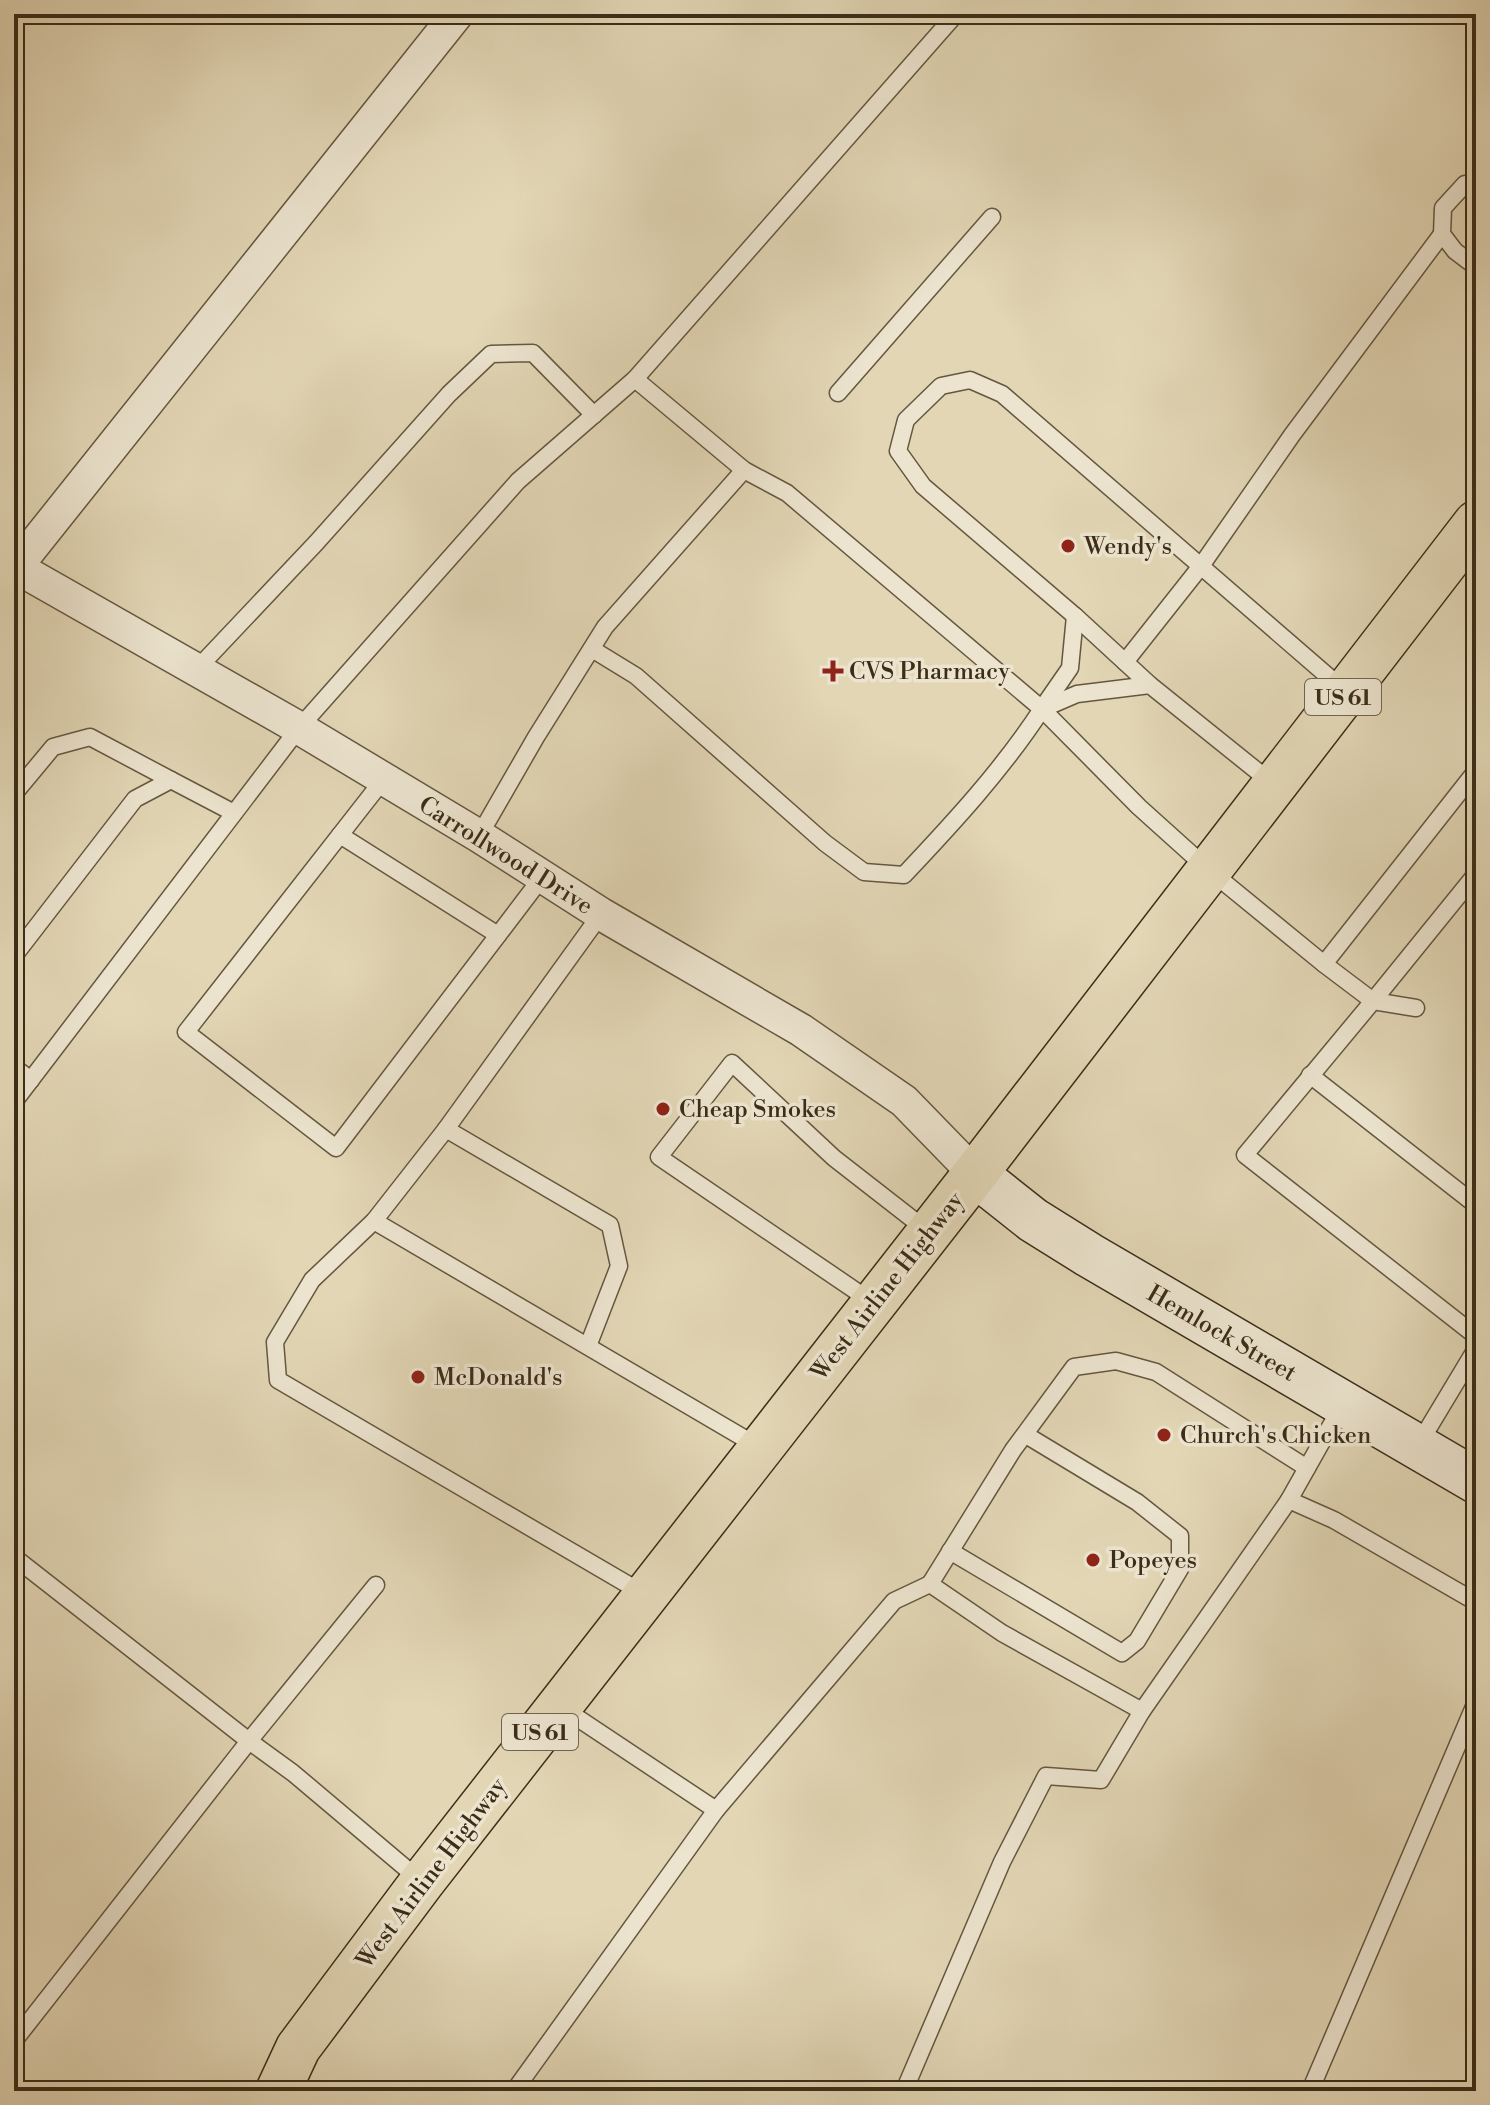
<svg xmlns="http://www.w3.org/2000/svg" width="1490" height="2105" viewBox="0 0 1490 2105" font-family="'Libre Bodoni',serif">
	<style>
		.lines { fill: none; stroke-linecap: round; stroke-linejoin: round }
		.lane-casing { stroke: #65573f; stroke-width: 19 }
		.street-casing { stroke: #65573f; stroke-width: 35 }
		.secondary-casing { stroke: #3b2d18; stroke-width: 47 }
		.highway-casing { stroke: #3b2d18; stroke-width: 47 }
		.lane { stroke: #ece4cf; stroke-width: 16 }
		.street { stroke: #ece4cf; stroke-width: 32 }
		.secondary { stroke: #ece4cf; stroke-width: 44 }
		.highway { stroke: #e2d6b5; stroke-width: 44 }
		.poi-dot { fill: #8f2418; stroke: #ece4cf; stroke-width: 3 }
		.labels { text-anchor: middle; stroke-width: 7; stroke-linejoin: round; paint-order: stroke }
		.shield { fill: #ece4cf; stroke: #70644f; stroke-width: 2 }
		.shield-label { font-size: 22px; font-weight: bold; fill: #3b2d18 }
		.poi-label { font-size: 24px; fill: #3b2d18; stroke: #ece4cf; text-anchor: start }
		.street-label { font-size: 24px; fill: #3b2d18; stroke: #ece4cf }
	</style>
	<rect width="100%" height="100%" fill="#e2d6b5"/>
	<filter id="stains"><feTurbulence type="fractalNoise" baseFrequency=".0025" numOctaves="4"/><feColorMatrix values="0 0 0 0 .2 0 0 0 0 .09 0 0 0 0 .02 0 0 0 .5 -.17"/></filter>
	<radialGradient id="worn" r=".72"><stop offset=".6" stop-color="#630" stop-opacity="0"/><stop offset="1" stop-color="#630" stop-opacity=".3"/></radialGradient>
	<g class="lines">
		<defs>
			<g id="lane">
				<path d="M 1476,184 L 1465,184 L 1443,208 L 1442,234 L 1455,251 L 1476,267"/>
				<path d="M 838,393 L 992,217"/>
				<path d="M 592,649 L 636,676 L 825,843 L 864,872 L 904,875 C 954,822 1002,770 1042,709 L 787,493 L 744,470 L 635,379"/>
				<path d="M 1125,662 L 1201,566 L 1292,435 L 1442,234"/>
				<path d="M 196,670 L 316,543 L 449,394 L 491,354 L 533,353 L 594,415"/>
				<path d="M 1043,707 L 1070,668 L 1075,616"/>
				<path d="M 1042,709 L 1139,807 L 1209,870 L 1324,964 L 1476,771"/>
				<path d="M 1042,709 L 1077,694 L 1150,685"/>
				<path d="M 383,780 L 186,1032 L 336,1148 L 543,876"/>
				<path d="M 1272,783 L 1150,685 L 1075,616 L 923,486 L 898,451 L 906,420 L 941,386 L 970,380 L 1002,394 L 1345,691"/>
				<path d="M 14,794 L 53,747 L 90,737 L 171,780"/>
				<path d="M 340,835 L 498,935"/>
				<path d="M 479,836 L 536,737 L 605,627 L 744,470"/>
				<path d="M 601,914 L 446,1129 L 374,1221 L 312,1280 L 275,1342 L 278,1380 L 644,1594"/>
				<path d="M 14,956 L 135,799 L 171,780 L 234,813"/>
				<path d="M 1324,964 L 1373,1001 L 1245,1155 L 1476,1336"/>
				<path d="M 1373,1001 L 1476,874"/>
				<path d="M 1373,1001 L 1416,1008"/>
				<path d="M 14,1067 L 31,1080"/>
				<path d="M 1310,1075 L 1476,1205"/>
				<path d="M 14,1102 L 299,728 L 518,481 L 635,379 L 956,14"/>
				<path d="M 446,1129 L 610,1225 L 619,1266 L 588,1346"/>
				<path d="M 374,1221 L 759,1447"/>
				<path d="M 872,1302 L 659,1157 L 732,1063 L 834,1158 L 929,1232"/>
				<path d="M 1417,1447 L 1476,1349"/>
				<path d="M 1289,1500 L 1343,1404"/>
				<path d="M 950,1551 L 1122,1653 L 1137,1641 L 1180,1569 L 1180,1536 L 1137,1502 L 1026,1435"/>
				<path d="M 14,1557 L 249,1741 L 293,1773 L 421,1881"/>
				<path d="M 930,1584 L 1013,1450 L 1074,1367 L 1116,1361 L 1156,1372 L 1307,1468"/>
				<path d="M 561,1707 L 716,1810"/>
				<path d="M 14,2041 L 249,1741 L 376,1585"/>
				<path d="M 514,2091 L 716,1810 L 894,1601 L 930,1584 L 1002,1633 L 1142,1711 L 1289,1500 L 1334,1520 L 1476,1602"/>
				<path d="M 904,2091 L 1002,1862 L 1046,1776 L 1101,1780 L 1142,1711"/>
				<path d="M 1310,2091 L 1476,1702"/>
			</g>
			<g id="street">
				<path d="M 14,566 L 299,728 L 479,836 L 601,914 L 801,1030 L 904,1101 L 975,1174"/>
				<path d="M 16,567 L 457,14"/>
			</g>
			<path id="secondary" d="M 975,1174 L 1033,1220 L 1089,1255 L 1476,1481"/>
			<path id="highway" d="M 278,2091 L 298,2048 L 422,1882 L 975,1174 L 1476,523"/>
		</defs>
		<use href="#lane" class="lane-casing"/>
		<use href="#street" class="street-casing"/>
		<use href="#secondary" class="secondary-casing"/>
		<use href="#highway" class="highway-casing"/>
		<use href="#lane" class="lane"/>
		<use href="#street" class="street"/>
		<use href="#secondary" class="secondary"/>
		<use href="#highway" class="highway"/>
	</g>
	<g class="poi-dot">
		<circle cx="1068" cy="546" r="8"/>
		<path d="M829 659h8v8h8v8h-8v8h-8v-8h-8v-8h8z"/>
		<circle cx="663" cy="1109" r="8"/>
		<circle cx="418" cy="1377" r="8"/>
		<circle cx="1164" cy="1435" r="8"/>
		<circle cx="1093" cy="1560" r="8"/>
	</g>
	<g class="labels">
		<g class="shield">
			<rect x="1305" y="679" width="76" height="36" rx="6"/>
			<rect x="502" y="1714" width="76" height="36" rx="6"/>
		</g>
		<g class="shield-label">
			<text x="1343" y="705">US 61</text>
			<text x="540" y="1740">US 61</text>
		</g>
		<g class="poi-label">
			<text x="1084" y="554">Wendy's</text>
			<text x="849" y="679">CVS Pharmacy</text>
			<text x="679" y="1117">Cheap Smokes</text>
			<text x="434" y="1385">McDonald's</text>
			<text x="1180" y="1443">Church's Chicken</text>
			<text x="1109" y="1568">Popeyes</text>
		</g>
		<g class="street-label">
			<text transform="translate(506 855) rotate(32)" y="8">Carrollwood Drive</text>
			<text transform="translate(887 1286) rotate(-52)" y="8">West Airline Highway</text>
			<text transform="translate(1222 1333) rotate(30)" y="8">Hemlock Street</text>
			<text transform="translate(431 1873) rotate(-53)" y="8">West Airline Highway</text>
		</g>
	</g>
	<rect width="1490" height="2105" fill="none" stroke="#e2d6b5" stroke-width="48"/>
	<rect x="16" y="16" width="1458" height="2073" fill="none" stroke="#3b2d18" stroke-width="4"/>
	<rect x="24" y="24" width="1442" height="2057" fill="none" stroke="#3b2d18" stroke-width="2"/>
	<rect width="100%" height="100%" filter="url(#stains)"/>
	<rect width="100%" height="100%" fill="url(#worn)"/>
</svg>
